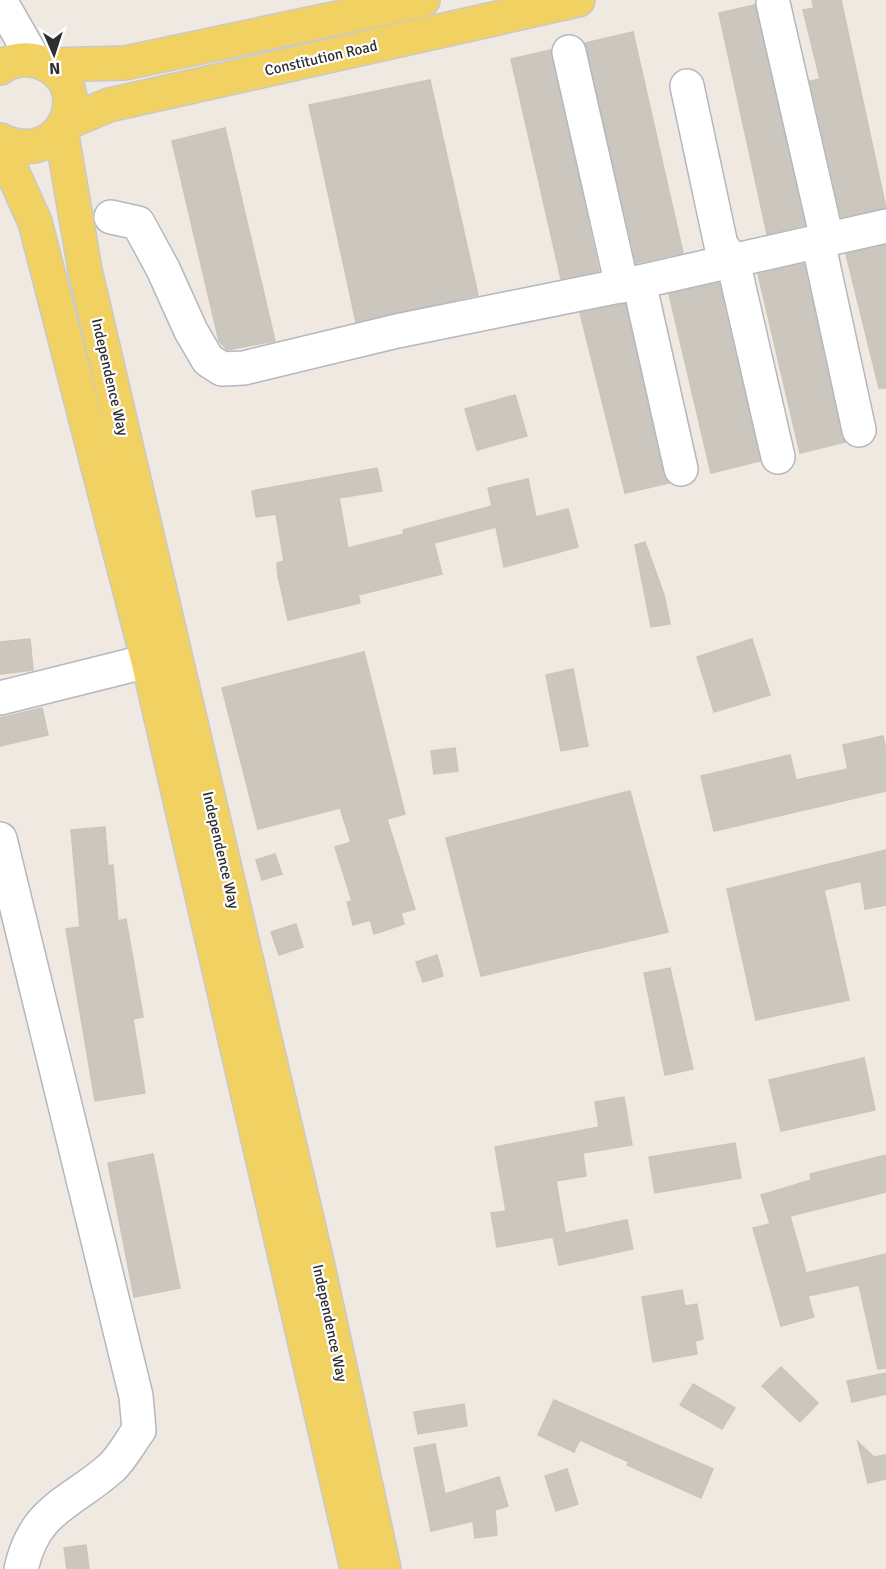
<svg xmlns="http://www.w3.org/2000/svg" width="886" height="1569" viewBox="0 0 886 1569" font-family="Signika,sans-serif">
	<style>
		.building { fill: #cbc7bf; stroke: #cbc5ba; stroke-width: 1.5 }
		.lines { fill: none; stroke-linecap: round; stroke-linejoin: round }
		.minor-casing { stroke: #b4b7c1; stroke-width: 36 }
		.major-casing { stroke: #c9c9c9; stroke-width: 36 }
		.minor { stroke: #fff; stroke-width: 33 }
		.major { stroke: #f2d163; stroke-width: 33 }
		.labels { text-anchor: middle; stroke-width: 4.5; stroke-linejoin: round; paint-order: stroke }
		.street-label { font-size: 15px; fill: #2e2e2e; stroke: #fff }
	</style>
	<rect width="100%" height="100%" fill="#efe9e1"/>
	<g class="building">
		<path d="M 812,0 L 841,0 L 886,208 L 841,217 L 810,81 L 820,79 L 803,10 L 814,8 Z"/>
		<path d="M 755,5 L 805,225 L 767,234 L 719,13 Z"/>
		<path d="M 633,32 L 683,253 L 636,263 L 585,43 Z"/>
		<path d="M 551,50 L 599,271 L 561,279 L 511,59 Z"/>
		<path d="M 430,80 L 478,295 L 356,322 L 309,105 Z"/>
		<path d="M 225,128 L 275,341 L 227,350 L 219,341 L 172,141 Z"/>
		<path d="M 886,245 L 886,388 L 879,388 L 846,254 Z"/>
		<path d="M 804,264 L 841,434 L 845,442 L 800,453 L 758,274 Z"/>
		<path d="M 719,283 L 760,461 L 711,473 L 669,294 Z"/>
		<path d="M 625,304 L 663,473 L 669,483 L 625,493 L 580,313 Z"/>
		<path d="M 515,395 L 527,436 L 477,450 L 465,409 Z"/>
		<path d="M 377,468 L 382,491 L 339,498 L 348,548 L 404,534 L 403,530 L 492,506 L 488,488 L 528,479 L 536,517 L 568,509 L 578,547 L 504,567 L 496,527 L 434,543 L 442,574 L 358,595 L 360,603 L 288,620 L 278,576 L 277,563 L 284,561 L 276,514 L 256,517 L 252,491 Z"/>
		<path d="M 645,542 L 664,595 L 670,624 L 651,627 L 635,545 Z"/>
		<path d="M 30,639 L 33,670 L 0,674 L 0,642 Z"/>
		<path d="M 752,639 L 770,695 L 714,712 L 697,657 Z"/>
		<path d="M 364,652 L 405,814 L 387,819 L 415,909 L 401,913 L 404,924 L 374,934 L 370,920 L 353,925 L 347,902 L 352,901 L 335,847 L 351,842 L 340,808 L 258,829 L 222,688 Z"/>
		<path d="M 573,669 L 588,746 L 561,751 L 546,675 Z"/>
		<path d="M 42,708 L 48,735 L 0,746 L 0,718 Z"/>
		<path d="M 883,736 L 886,751 L 886,791 L 714,831 L 701,776 L 790,755 L 796,780 L 848,769 L 843,745 Z"/>
		<path d="M 455,748 L 458,771 L 434,774 L 431,751 Z"/>
		<path d="M 630,791 L 668,932 L 481,976 L 446,838 Z"/>
		<path d="M 105,827 L 108,866 L 113,865 L 118,921 L 126,919 L 143,1017 L 133,1019 L 145,1093 L 95,1101 L 66,929 L 80,927 L 71,830 Z"/>
		<path d="M 886,850 L 886,905 L 865,909 L 861,881 L 824,890 L 849,1000 L 756,1020 L 727,889 Z"/>
		<path d="M 275,854 L 282,874 L 262,880 L 256,860 Z"/>
		<path d="M 296,924 L 303,947 L 279,955 L 271,932 Z"/>
		<path d="M 437,955 L 443,976 L 423,982 L 416,962 Z"/>
		<path d="M 670,968 L 693,1069 L 665,1075 L 644,973 Z"/>
		<path d="M 864,1058 L 875,1110 L 781,1131 L 769,1080 Z"/>
		<path d="M 624,1097 L 632,1145 L 583,1153 L 586,1176 L 556,1181 L 565,1233 L 627,1220 L 633,1249 L 559,1265 L 553,1237 L 497,1247 L 491,1213 L 506,1211 L 495,1147 L 599,1127 L 595,1102 Z"/>
		<path d="M 735,1143 L 741,1178 L 655,1193 L 649,1157 Z"/>
		<path d="M 153,1154 L 180,1288 L 134,1297 L 108,1163 Z"/>
		<path d="M 886,1155 L 886,1192 L 790,1216 L 806,1273 L 886,1254 L 886,1368 L 878,1369 L 859,1285 L 808,1296 L 814,1317 L 781,1326 L 753,1228 L 770,1224 L 761,1195 L 811,1180 L 810,1174 Z"/>
		<path d="M 682,1290 L 685,1306 L 697,1304 L 703,1339 L 695,1341 L 697,1354 L 653,1362 L 642,1297 Z"/>
		<path d="M 781,1367 L 818,1403 L 800,1422 L 762,1386 Z"/>
		<path d="M 886,1373 L 886,1394 L 852,1402 L 847,1381 Z"/>
		<path d="M 693,1384 L 735,1408 L 722,1429 L 680,1405 Z"/>
		<path d="M 554,1400 L 713,1469 L 701,1498 L 627,1465 L 629,1462 L 580,1440 L 574,1452 L 538,1435 Z"/>
		<path d="M 464,1404 L 467,1426 L 418,1434 L 414,1412 Z"/>
		<path d="M 858,1442 L 874,1457 L 886,1455 L 886,1479 L 868,1483 Z"/>
		<path d="M 435,1444 L 445,1494 L 499,1477 L 508,1506 L 495,1510 L 497,1535 L 475,1538 L 473,1521 L 431,1531 L 414,1448 Z"/>
		<path d="M 567,1469 L 578,1504 L 556,1511 L 545,1476 Z"/>
		<path d="M 86,1545 L 89,1569 L 67,1569 L 64,1548 Z"/>
	</g>
	<g class="lines">
		<defs>
			<g id="minor">
				<path d="M 773,3 L 827,239"/>
				<path d="M 2,4 L 34,60"/>
				<path d="M 569,52 L 622,286"/>
				<path d="M 687,86 L 721,245 L 733,261 L 778,457"/>
				<path d="M 111,217 L 138,223 L 163,269 L 191,331 L 208,360 L 222,369 L 244,368 L 397,331 L 639,282 L 886,226"/>
				<path d="M 818,241 L 859,430"/>
				<path d="M 639,282 L 681,469"/>
				<path d="M 0,698 L 148,661"/>
				<path d="M 0,839 L 136,1396 L 139,1430 C 130,1442 122,1458 111,1468 C 69,1505 35,1508 21,1569"/>
			</g>
			<g id="major">
				<path d="M 48,65 L 125,63 L 423,0"/>
				<path d="M 0,68 C 12,59 27,58 40,62 C 99,83 63,171 0,140"/>
				<path d="M 66,123 L 109,105 L 578,0"/>
				<path d="M 61,130 L 85,270 L 317,1262 L 384,1569"/>
				<path d="M 0,144 L 35,222 L 148,661 L 357,1569"/>
			</g>
		</defs>
		<use href="#minor" class="minor-casing"/>
		<use href="#major" class="major-casing"/>
		<use href="#minor" class="minor"/>
		<use href="#major" class="major"/>
	</g>
	<g class="labels">
		<g class="street-label">
			<text transform="translate(321 58) rotate(-13)" y="5">Constitution Road</text>
			<text transform="translate(110 377) rotate(77)" y="5">Independence Way</text>
			<text transform="translate(221 850) rotate(77)" y="5">Independence Way</text>
			<text transform="translate(330 1323) rotate(78)" y="5">Independence Way</text>
		</g>
	</g>
	<g transform="translate(54 54) rotate(177)" stroke="#ffffff" stroke-width="4.5" paint-order="stroke">
	<path d="M0-4.5L10 22L0 15L-10 22Z" fill="#2e2e2e"/>
	<text y="-9" font-size="16" font-weight="bold" text-anchor="middle" fill="#2e2e2e">N</text>
	</g>
</svg>
